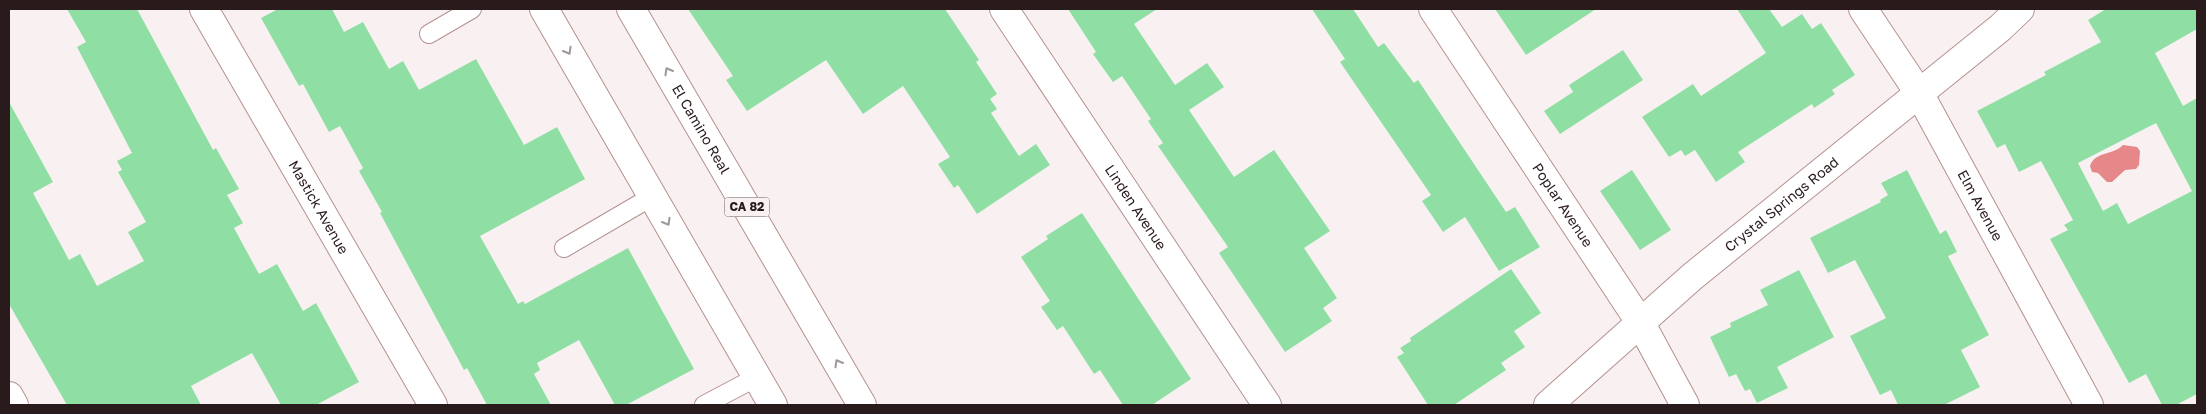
<svg xmlns="http://www.w3.org/2000/svg" width="2206" height="414" viewBox="0 0 2206 414" font-family="'Golos Text',sans-serif">
	<style>
		.water { fill: #e6888a }
		.building { fill: #8fdfa4; fill-rule: evenodd }
		.lines { fill: none; stroke-linecap: round; stroke-linejoin: round }
		.service-casing { stroke: #b59090; stroke-width: 20 }
		.minor-casing { stroke: #b59090; stroke-width: 30 }
		.secondary-casing { stroke: #b59090; stroke-width: 30 }
		.primary-casing { stroke: #b59090; stroke-width: 30 }
		.service { stroke: #fff; stroke-width: 18 }
		.minor { stroke: #fff; stroke-width: 28 }
		.secondary { stroke: #fff; stroke-width: 28 }
		.primary { stroke: #fff; stroke-width: 28 }
		.oneway { stroke: #9f9898 }
		.labels { text-anchor: middle; stroke-width: 4.5; stroke-linejoin: round; paint-order: stroke }
		.shield { fill: #f9f1f1; stroke: #675b5b; stroke-width: 1 }
		.shield-label { font-size: 12px; font-weight: bold; fill: #291b1b }
		.street-label { font-size: 14px; fill: #291b1b; stroke: #f9f1f1 }
	</style>
	<rect width="100%" height="100%" fill="#f9f1f1"/>
	<path class="water" d="M 2123,145 L 2137,147 L 2140,151 L 2139,165 L 2136,169 L 2125,170 L 2112,182 L 2107,182 L 2098,173 L 2092,172 L 2090,166 C 2095,151 2112,156 2123,145 Z"/>
	<g class="building">
		<path d="M 67,9 L 137,9 L 213,150 L 216,148 L 239,189 L 227,195 L 243,223 L 234,228 L 259,274 L 277,264 L 303,311 L 316,303 L 359,382 L 316,405 L 281,405 L 252,353 L 191,386 L 201,405 L 67,405 L 9,304 L 9,102 L 53,182 L 33,193 L 69,260 L 80,254 L 97,286 L 144,261 L 128,232 L 146,222 L 118,172 L 122,170 L 117,161 L 132,153 L 77,47 L 86,42 Z"/>
		<path d="M 278,9 L 332,9 L 344,32 L 363,22 L 389,69 L 403,61 L 419,90 L 476,59 L 524,145 L 557,127 L 585,179 L 480,236 L 518,304 L 523,301 L 525,304 L 628,248 L 694,369 L 626,405 L 615,405 L 579,340 L 537,363 L 540,370 L 534,374 L 551,405 L 487,405 L 467,368 L 464,370 L 380,213 L 382,212 L 359,171 L 363,168 L 340,126 L 329,132 L 303,84 L 299,86 L 261,18 Z"/>
		<path d="M 688,9 L 945,9 L 979,60 L 976,62 L 997,94 L 990,99 L 997,109 L 991,113 L 1019,156 L 1036,144 L 1050,165 L 977,214 L 958,185 L 954,188 L 938,164 L 950,157 L 903,86 L 863,114 L 826,60 L 747,111 L 726,80 L 733,76 Z"/>
		<path d="M 1068,9 L 1157,9 L 1134,24 L 1175,85 L 1207,63 L 1224,87 L 1189,110 L 1234,177 L 1274,150 L 1330,231 L 1304,248 L 1337,298 L 1323,308 L 1332,321 L 1285,352 L 1219,253 L 1228,247 L 1158,146 L 1163,143 L 1148,121 L 1151,119 L 1122,76 L 1113,82 L 1093,54 L 1096,52 Z"/>
		<path d="M 1312,9 L 1353,9 L 1378,47 L 1384,43 L 1414,83 L 1418,80 L 1506,212 L 1515,207 L 1540,247 L 1499,271 L 1465,217 L 1443,232 L 1422,201 L 1431,195 L 1340,62 L 1345,59 Z"/>
		<path d="M 1495,9 L 1596,9 L 1526,55 Z"/>
		<path d="M 1737,9 L 1769,9 L 1782,27 L 1802,14 L 1812,29 L 1821,23 L 1855,75 L 1832,90 L 1835,94 L 1814,108 L 1812,104 L 1738,152 L 1745,162 L 1716,182 L 1695,150 L 1685,156 L 1681,150 L 1669,157 L 1642,117 L 1693,84 L 1701,96 L 1766,53 Z"/>
		<path d="M 2106,9 L 2197,9 L 2197,29 L 2155,53 L 2183,106 L 2197,98 L 2197,394 L 2176,405 L 2162,405 L 2146,374 L 2129,383 L 2050,239 L 2068,230 L 2064,225 L 2073,220 L 2041,161 L 2019,172 L 2005,144 L 1997,148 L 1977,111 L 2046,75 L 2044,72 L 2101,42 L 2088,20 ZM 2156,123 L 2192,191 L 2128,224 L 2117,203 L 2103,211 L 2078,163 Z"/>
		<path d="M 1623,50 L 1643,80 L 1560,134 L 1544,111 L 1573,92 L 1569,85 Z"/>
		<path d="M 1632,170 L 1671,230 L 1640,250 L 1600,191 Z"/>
		<path d="M 1907,170 L 1940,234 L 1946,230 L 1957,252 L 1948,256 L 1989,335 L 1961,350 L 1980,387 L 1944,405 L 1898,405 L 1891,390 L 1880,395 L 1850,336 L 1886,318 L 1855,260 L 1828,273 L 1810,238 L 1881,202 L 1880,200 L 1888,195 L 1881,183 Z"/>
		<path d="M 1082,213 L 1191,379 L 1152,405 L 1123,405 L 1100,370 L 1094,374 L 1063,326 L 1057,330 L 1041,307 L 1050,301 L 1021,257 L 1048,239 L 1046,236 Z"/>
		<path d="M 1511,269 L 1541,313 L 1514,331 L 1525,347 L 1501,363 L 1506,370 L 1454,405 L 1428,405 L 1397,357 L 1404,353 L 1400,348 L 1411,341 L 1410,338 Z"/>
		<path d="M 1799,270 L 1834,337 L 1777,367 L 1788,388 L 1757,403 L 1750,389 L 1745,391 L 1736,374 L 1729,377 L 1710,337 L 1731,327 L 1730,323 L 1768,305 L 1760,290 Z"/>
	</g>
	<g class="lines">
		<defs>
			<g id="service">
				<path d="M 429,34 L 472,9"/>
				<path d="M 564,248 L 653,196"/>
				<path d="M 704,405 L 757,377"/>
			</g>
			<g id="minor">
				<path id="s1" d="M 204,9 L 433,405"/>
				<path id="s2" d="M 1004,9 L 1267,405"/>
				<path id="s3" d="M 1433,9 L 1640,322 L 1685,405"/>
				<path id="s4" d="M 1863,9 L 1919,93 L 2089,405"/>
				<path d="M 9,396 L 14,405"/>
			</g>
			<g id="secondary">
				<path id="s5" d="M 1548,405 L 1693,276 L 2000,28 L 2020,9"/>
			</g>
			<g id="primary">
				<path d="M 544,9 L 773,405"/>
				<path id="s6" d="M 631,9 L 862,405"/>
			</g>
		</defs>
		<use href="#service" class="service-casing"/>
		<use href="#minor" class="minor-casing"/>
		<use href="#secondary" class="secondary-casing"/>
		<use href="#primary" class="primary-casing"/>
		<use href="#service" class="service"/>
		<use href="#minor" class="minor"/>
		<use href="#secondary" class="secondary"/>
		<use href="#primary" class="primary"/>
	</g>
	<defs><path id="oneway-chevron" d="M-2-3.5L2.5 0L-2 3.5" fill="none" stroke-width="1.6" stroke-linecap="round" stroke-linejoin="round" transform="scale(1.25)"/></defs>
	<g class="oneway">
		<use href="#oneway-chevron" transform="translate(568 51) rotate(60)"/>
		<use href="#oneway-chevron" transform="translate(668 71) rotate(-120)"/>
		<use href="#oneway-chevron" transform="translate(667 222) rotate(60)"/>
		<use href="#oneway-chevron" transform="translate(838 363) rotate(-120)"/>
	</g>
	<g class="labels">
		<rect class="shield" x="724.5" y="197.5" width="45" height="19" rx="4"/>
		<g class="shield-label">
			<text x="747" y="211">CA 82</text>
		</g>
		<g class="street-label">
			<text dy="5" stroke="none"><textPath href="#s6" startOffset="139">El Camino Real</textPath></text>
			<text dy="5" stroke="none"><textPath href="#s5" startOffset="308">Crystal Springs Road</textPath></text>
			<text dy="5" stroke="none"><textPath href="#s3" startOffset="235">Poplar Avenue</textPath></text>
			<text dy="5" stroke="none"><textPath href="#s4" startOffset="229">Elm Avenue</textPath></text>
			<text dy="5" stroke="none"><textPath href="#s1" startOffset="229">Mastick Avenue</textPath></text>
			<text dy="5" stroke="none"><textPath href="#s2" startOffset="238">Linden Avenue</textPath></text>
		</g>
	</g>
	<rect width="2206" height="414" fill="none" stroke="#291b1b" stroke-width="20"/>
</svg>
